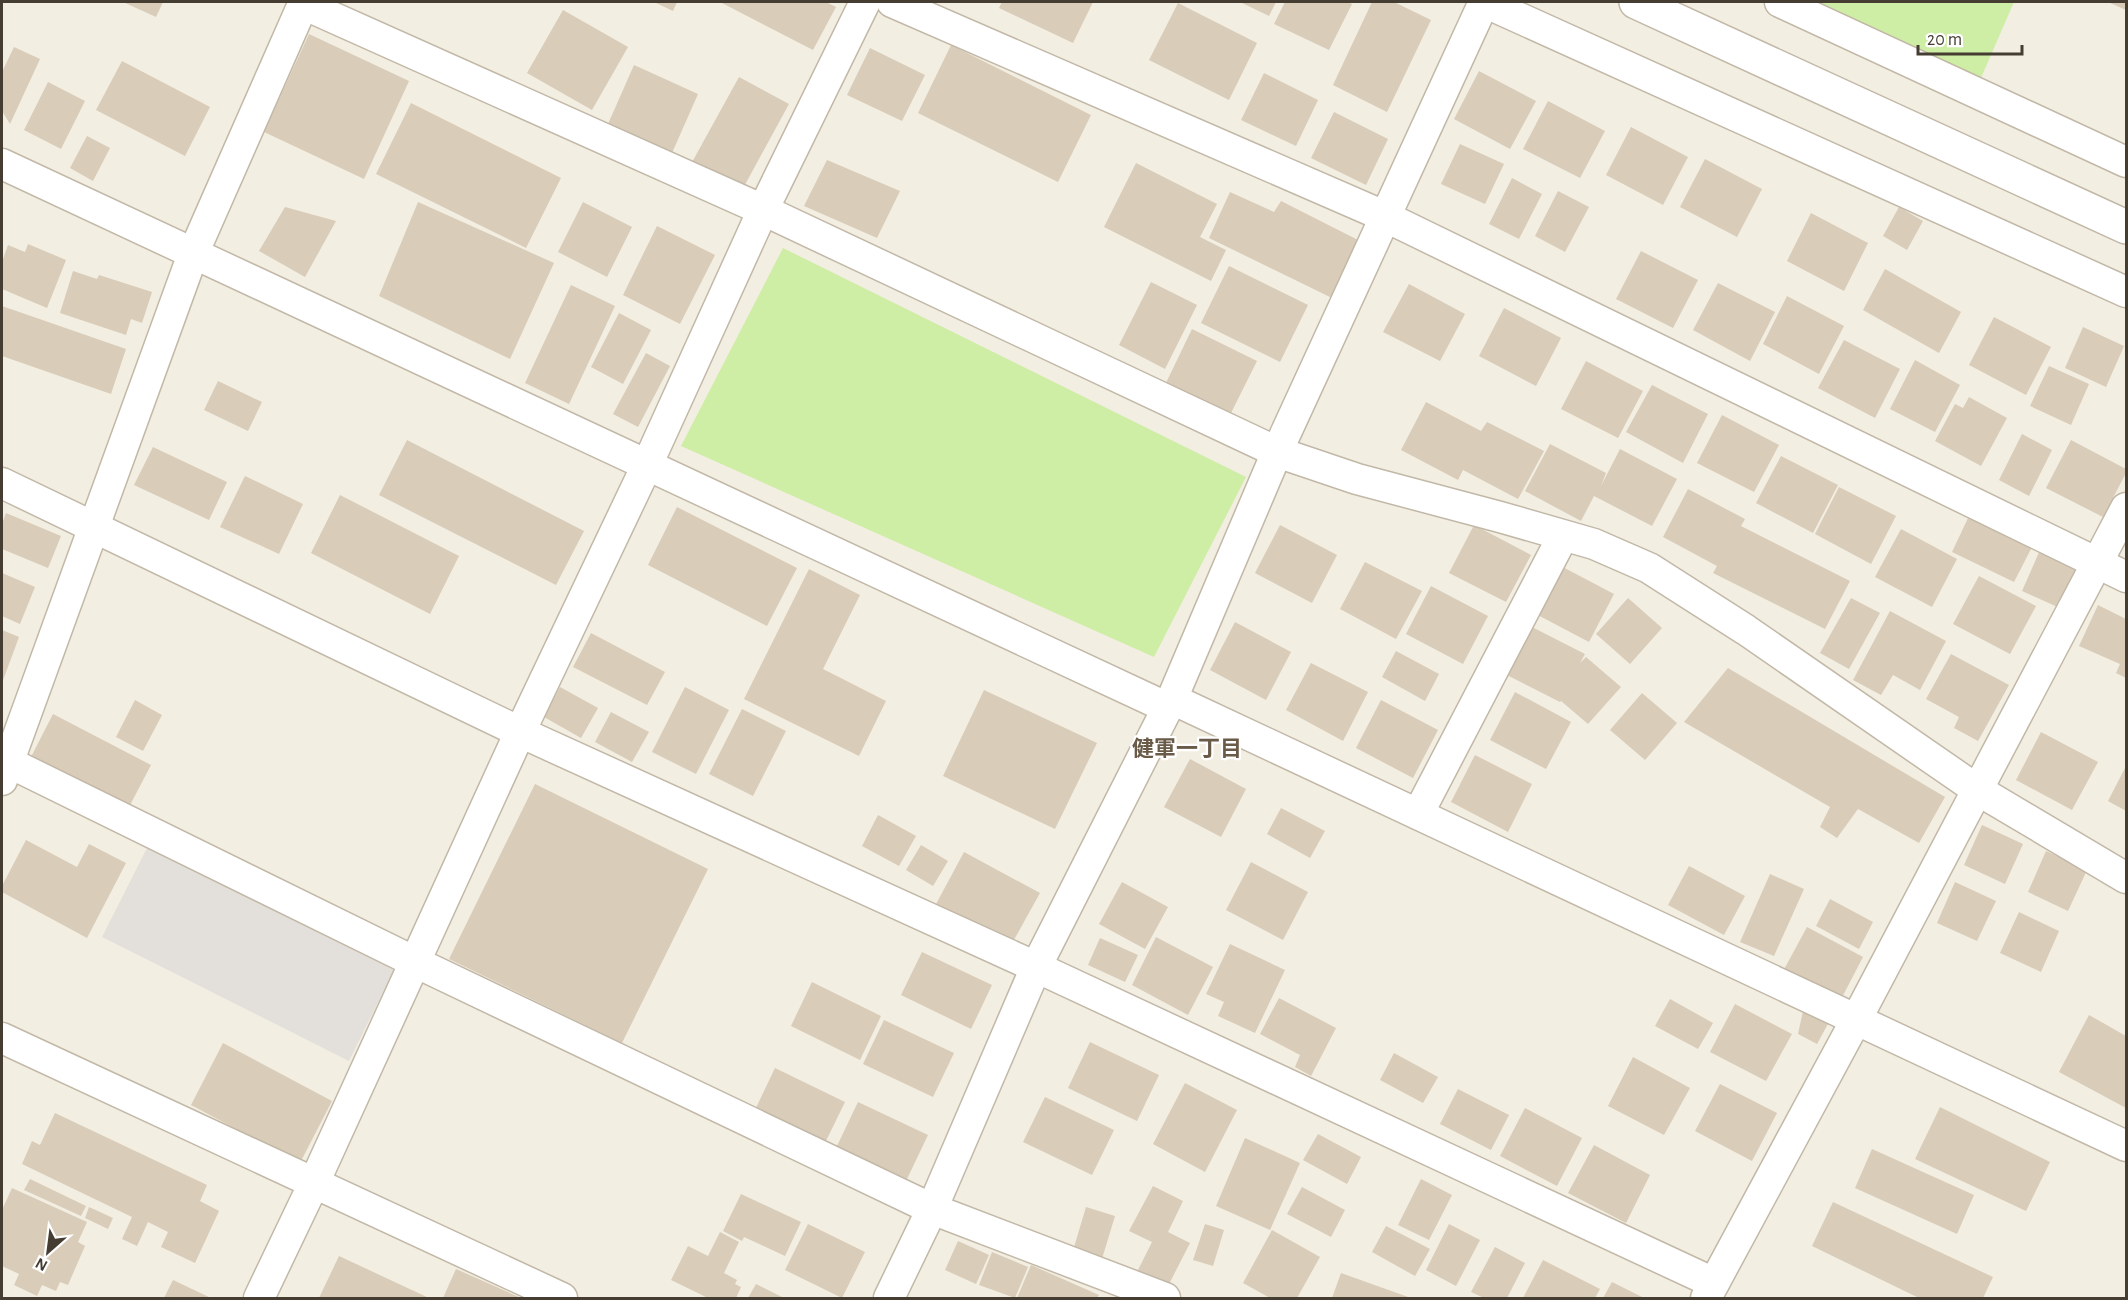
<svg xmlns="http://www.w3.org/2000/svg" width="2128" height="1300" viewBox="0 0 2128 1300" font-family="'Alegreya Sans','Noto Sans JP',sans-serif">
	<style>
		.green { fill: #ceeda5 }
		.parking { fill: #e3e0db }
		.building { fill: #d9ccb9 }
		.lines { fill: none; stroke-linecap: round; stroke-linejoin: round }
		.minor-casing { stroke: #c2b8a7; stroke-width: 33 }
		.tertiary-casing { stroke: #c2b8a7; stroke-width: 36 }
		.minor { stroke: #fff; stroke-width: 30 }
		.tertiary { stroke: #fff; stroke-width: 33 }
		.labels { text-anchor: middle; stroke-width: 4.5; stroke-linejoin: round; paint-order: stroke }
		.neighbourhood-label { font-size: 22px; font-weight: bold; fill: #695b48; stroke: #fff }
	</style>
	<rect width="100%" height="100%" fill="#f3eee2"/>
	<g class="green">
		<path d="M 1819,2 L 2014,2 L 1980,80 Z"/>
		<path d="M 783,248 L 1246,477 L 1154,657 L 681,446 Z"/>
	</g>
	<path class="parking" d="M 148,846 L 394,970 L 349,1061 L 102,937 Z"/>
	<g class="building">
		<path d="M 123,2 L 163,2 L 156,17 Z"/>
		<path d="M 654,2 L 677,2 L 673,11 Z"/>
		<path d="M 720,2 L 826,2 L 836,7 L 813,50 Z"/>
		<path d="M 1002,2 L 1093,2 L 1073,43 L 999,8 Z"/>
		<path d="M 1240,2 L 1276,2 L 1269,16 Z"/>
		<path d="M 1285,2 L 1347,2 L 1352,4 L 1329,50 L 1274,24 Z"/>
		<path d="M 1372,2 L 1394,2 L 1431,20 L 1387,112 L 1333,85 Z"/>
		<path d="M 2108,2 L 2126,2 L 2126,10 Z"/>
		<path d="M 1178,3 L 1257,43 L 1229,100 L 1149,60 Z"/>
		<path d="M 563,10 L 628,47 L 592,110 L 527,73 Z"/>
		<path d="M 309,34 L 409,81 L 364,179 L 264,132 Z"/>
		<path d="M 951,45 L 1091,115 L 1058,182 L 918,113 Z"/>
		<path d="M 14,47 L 40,59 L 10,124 L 2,111 L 2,72 Z"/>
		<path d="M 870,48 L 925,75 L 902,121 L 847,95 Z"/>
		<path d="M 122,61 L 210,107 L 185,156 L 96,110 Z"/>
		<path d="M 634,65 L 698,94 L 672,153 L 608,124 Z"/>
		<path d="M 1479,71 L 1536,101 L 1510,149 L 1454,119 Z"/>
		<path d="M 1264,73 L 1318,100 L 1296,146 L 1241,120 Z"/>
		<path d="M 739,77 L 789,104 L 741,192 L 691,164 Z"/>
		<path d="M 48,82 L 85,101 L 61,149 L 24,130 Z"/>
		<path d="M 1548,101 L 1605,131 L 1580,178 L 1523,149 Z"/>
		<path d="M 411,103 L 561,178 L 526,248 L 376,174 Z"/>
		<path d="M 1334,112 L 1388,139 L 1366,185 L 1311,158 Z"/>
		<path d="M 1631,127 L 1688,157 L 1663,205 L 1606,175 Z"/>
		<path d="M 87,136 L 110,148 L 93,181 L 70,168 Z"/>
		<path d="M 1460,144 L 1504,164 L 1485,204 L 1441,184 Z"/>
		<path d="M 1705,159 L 1762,189 L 1737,237 L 1680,207 Z"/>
		<path d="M 827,160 L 900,191 L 877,238 L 804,206 Z"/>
		<path d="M 1136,163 L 1217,204 L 1200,237 L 1226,250 L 1211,281 L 1104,227 Z"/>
		<path d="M 1512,178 L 1542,194 L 1519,239 L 1489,224 Z"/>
		<path d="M 1558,191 L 1589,207 L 1565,252 L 1535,236 Z"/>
		<path d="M 1230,192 L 1274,212 L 1281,201 L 1360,241 L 1332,298 L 1209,238 Z"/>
		<path d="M 418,202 L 554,263 L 510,359 L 379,296 Z"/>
		<path d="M 583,202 L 632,227 L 607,277 L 558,252 Z"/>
		<path d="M 285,207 L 336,221 L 305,277 L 259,251 Z"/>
		<path d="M 1899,207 L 1923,221 L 1907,250 L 1883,236 Z"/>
		<path d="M 1811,213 L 1868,243 L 1844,291 L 1787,261 Z"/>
		<path d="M 657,226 L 715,255 L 680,324 L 623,295 Z"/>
		<path d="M 28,244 L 66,260 L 47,308 L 2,289 L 2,262 L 8,245 L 25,252 Z"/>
		<path d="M 1641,251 L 1698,280 L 1673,328 L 1616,299 Z"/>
		<path d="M 1229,266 L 1308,305 L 1280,362 L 1201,323 Z"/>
		<path d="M 1885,269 L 1961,312 L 1939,353 L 1863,310 Z"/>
		<path d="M 73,271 L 97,279 L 99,275 L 152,292 L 142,323 L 131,319 L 126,335 L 60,313 Z"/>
		<path d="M 1151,282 L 1197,305 L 1165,369 L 1119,345 Z"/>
		<path d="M 1718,283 L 1775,312 L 1750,361 L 1693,330 Z"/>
		<path d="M 1409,284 L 1465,314 L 1440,361 L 1383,332 Z"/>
		<path d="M 571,285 L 615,306 L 569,404 L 525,383 Z"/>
		<path d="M 1787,296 L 1844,326 L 1819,374 L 1763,344 Z"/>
		<path d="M 2,306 L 126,349 L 111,394 L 2,356 Z"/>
		<path d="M 1504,308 L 1561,338 L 1536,386 L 1479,356 Z"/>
		<path d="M 619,313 L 651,330 L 623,384 L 591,367 Z"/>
		<path d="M 1994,317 L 2051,347 L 2026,395 L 1969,365 Z"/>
		<path d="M 2083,327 L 2124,346 L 2106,387 L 2065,368 Z"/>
		<path d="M 1192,329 L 1257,361 L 1228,419 L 1164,387 Z"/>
		<path d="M 1844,340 L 1900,369 L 1875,418 L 1818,388 Z"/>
		<path d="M 646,353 L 670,366 L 638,427 L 613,414 Z"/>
		<path d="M 1915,360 L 1960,385 L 1935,432 L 1890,409 Z"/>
		<path d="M 1586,361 L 1643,391 L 1618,438 L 1561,409 Z"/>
		<path d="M 2049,366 L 2089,384 L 2071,425 L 2030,406 Z"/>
		<path d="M 218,381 L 262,402 L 248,431 L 204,410 Z"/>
		<path d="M 1652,385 L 1708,414 L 1683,463 L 1626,432 Z"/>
		<path d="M 1969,397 L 2007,418 L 1981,466 L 1935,441 L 1955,404 L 1963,408 Z"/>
		<path d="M 1426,402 L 1481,431 L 1487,422 L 1544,451 L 1518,499 L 1463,470 L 1458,480 L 1401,450 Z"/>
		<path d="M 1722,415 L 1779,445 L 1754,492 L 1697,463 Z"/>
		<path d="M 2022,434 L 2052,450 L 2029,496 L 1999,480 Z"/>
		<path d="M 407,440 L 584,531 L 556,585 L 379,495 Z"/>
		<path d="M 2071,440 L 2126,469 L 2126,473 L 2103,517 L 2046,488 Z"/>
		<path d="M 1550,444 L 1606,473 L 1601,486 L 1620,449 L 1677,479 L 1652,526 L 1594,496 L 1581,521 L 1525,491 Z"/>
		<path d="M 153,447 L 227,482 L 209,520 L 134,485 Z"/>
		<path d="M 1781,456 L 1838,485 L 1813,533 L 1756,503 Z"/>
		<path d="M 245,476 L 303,504 L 279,554 L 220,527 Z"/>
		<path d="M 1839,487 L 1896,516 L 1871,564 L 1815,534 Z"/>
		<path d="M 1688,489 L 1745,519 L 1741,526 L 1850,581 L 1825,629 L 1713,573 L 1717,566 L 1663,537 Z"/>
		<path d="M 340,495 L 459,556 L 430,614 L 311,553 Z"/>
		<path d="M 677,507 L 797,568 L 767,626 L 648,565 Z"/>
		<path d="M 6,513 L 61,536 L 48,568 L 2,549 L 2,524 Z"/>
		<path d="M 1969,516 L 2032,547 L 2014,582 L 1952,552 Z"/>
		<path d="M 1280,525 L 1337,555 L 1312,603 L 1255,573 Z"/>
		<path d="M 1474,525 L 1531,555 L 1506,602 L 1449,573 Z"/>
		<path d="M 1901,529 L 1957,559 L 1932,607 L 1875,577 Z"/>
		<path d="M 2040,550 L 2081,569 L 2062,609 L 2022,591 Z"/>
		<path d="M 1365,562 L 1422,591 L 1396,639 L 1340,609 Z"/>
		<path d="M 1557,564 L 1614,594 L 1589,642 L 1532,612 Z"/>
		<path d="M 809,569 L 860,595 L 823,669 L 886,701 L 859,756 L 744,699 Z"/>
		<path d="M 2,573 L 35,587 L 20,624 L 2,616 Z"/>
		<path d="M 1979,576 L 2036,606 L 2010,654 L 1953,624 Z"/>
		<path d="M 1431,586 L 1488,616 L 1463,664 L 1406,634 Z"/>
		<path d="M 1628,598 L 1662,628 L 1630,664 L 1596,634 Z"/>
		<path d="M 1851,598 L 1880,613 L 1849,669 L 1820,653 Z"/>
		<path d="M 2098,605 L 2126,619 L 2126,678 L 2116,673 L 2120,664 L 2079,646 Z"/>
		<path d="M 1890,611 L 1946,641 L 1920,690 L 1893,675 L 1881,695 L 1853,680 Z"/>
		<path d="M 1235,622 L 1291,652 L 1266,700 L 1210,670 Z"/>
		<path d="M 1528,625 L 1585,654 L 1580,663 L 1586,657 L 1621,687 L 1588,724 L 1561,701 L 1560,702 L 1503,673 Z"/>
		<path d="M 2,630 L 19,637 L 2,683 Z"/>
		<path d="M 591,633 L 665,672 L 647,705 L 573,667 Z"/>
		<path d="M 1396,651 L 1439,674 L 1425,701 L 1382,677 Z"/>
		<path d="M 1951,654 L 2009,685 L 1978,741 L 1954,728 L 1959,717 L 1926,699 Z"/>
		<path d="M 1311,663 L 1368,692 L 1343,741 L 1286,710 Z"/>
		<path d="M 1728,668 L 1945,797 L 1919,843 L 1858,809 L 1837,838 L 1820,827 L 1830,807 L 1684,722 Z"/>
		<path d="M 560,687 L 598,708 L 581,738 L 544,717 Z"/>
		<path d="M 685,687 L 729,710 L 696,774 L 652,752 Z"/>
		<path d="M 984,690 L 1097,743 L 1055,829 L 943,776 Z"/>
		<path d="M 1515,692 L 1571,722 L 1546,769 L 1490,740 Z"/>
		<path d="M 1642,693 L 1677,723 L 1645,760 L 1610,730 Z"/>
		<path d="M 135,700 L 162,715 L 143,751 L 116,737 Z"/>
		<path d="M 1381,700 L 1438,730 L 1413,778 L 1356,748 Z"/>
		<path d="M 742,709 L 786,731 L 753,796 L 709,774 Z"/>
		<path d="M 611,712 L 649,732 L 632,762 L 595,742 Z"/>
		<path d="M 53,714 L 151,765 L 129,807 L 31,757 Z"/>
		<path d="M 2041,732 L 2098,762 L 2072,810 L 2016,780 Z"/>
		<path d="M 1475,755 L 1532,784 L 1508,832 L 1451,802 Z"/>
		<path d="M 1190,759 L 1246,789 L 1221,837 L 1164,807 Z"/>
		<path d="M 2126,766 L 2126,811 L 2108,801 Z"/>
		<path d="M 535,784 L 708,869 L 622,1043 L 449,959 Z"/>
		<path d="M 1281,808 L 1325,831 L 1310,858 L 1267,834 Z"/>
		<path d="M 878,815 L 916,836 L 899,866 L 862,846 Z"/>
		<path d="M 1982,825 L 2023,844 L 2005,884 L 1964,865 Z"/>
		<path d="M 26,840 L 77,867 L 89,844 L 126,863 L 87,938 L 2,892 L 2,886 Z"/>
		<path d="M 921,845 L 948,861 L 933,886 L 906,870 Z"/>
		<path d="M 2046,851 L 2087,870 L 2068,911 L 2028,892 Z"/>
		<path d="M 964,852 L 1040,893 L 1010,947 L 935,906 Z"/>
		<path d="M 1251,862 L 1308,892 L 1283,940 L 1226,910 Z"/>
		<path d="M 1689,866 L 1745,896 L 1724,935 L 1668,905 Z"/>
		<path d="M 1770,874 L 1804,889 L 1774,956 L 1740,942 Z"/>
		<path d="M 1122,882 L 1168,907 L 1145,949 L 1099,924 Z"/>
		<path d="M 1955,882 L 1996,901 L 1977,941 L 1937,923 Z"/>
		<path d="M 1830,899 L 1873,922 L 1859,949 L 1816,926 Z"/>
		<path d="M 2019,912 L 2059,931 L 2041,972 L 2000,953 Z"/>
		<path d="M 1807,927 L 1863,957 L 1838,1005 L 1781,975 Z"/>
		<path d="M 1156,937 L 1213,967 L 1188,1015 L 1132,985 Z"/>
		<path d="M 1100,938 L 1138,955 L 1125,982 L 1088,965 Z"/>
		<path d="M 1230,944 L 1285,970 L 1255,1033 L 1218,1016 L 1224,1002 L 1206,994 Z"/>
		<path d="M 922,952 L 992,985 L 971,1029 L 901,995 Z"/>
		<path d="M 812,982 L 881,1016 L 860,1060 L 791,1026 Z"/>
		<path d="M 1279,998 L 1336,1028 L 1311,1076 L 1295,1067 L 1300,1055 L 1260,1034 Z"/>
		<path d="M 1670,999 L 1713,1023 L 1698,1049 L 1655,1026 Z"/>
		<path d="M 1735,1004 L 1792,1034 L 1766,1081 L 1710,1052 Z"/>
		<path d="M 1803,1011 L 1829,1022 L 1817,1044 L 1798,1034 Z"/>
		<path d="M 2089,1015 L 2126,1036 L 2126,1108 L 2059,1072 Z"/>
		<path d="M 884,1020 L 954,1053 L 933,1097 L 863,1064 Z"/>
		<path d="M 1090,1042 L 1159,1075 L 1137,1121 L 1068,1088 Z"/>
		<path d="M 223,1043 L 332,1101 L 300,1163 L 191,1105 Z"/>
		<path d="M 1394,1053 L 1438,1077 L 1423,1103 L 1380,1080 Z"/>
		<path d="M 1633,1057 L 1690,1088 L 1664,1135 L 1608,1106 Z"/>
		<path d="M 775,1068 L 845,1102 L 824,1145 L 754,1112 Z"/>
		<path d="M 1185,1083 L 1237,1110 L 1205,1172 L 1153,1144 Z"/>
		<path d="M 1720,1084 L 1777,1113 L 1752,1161 L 1695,1131 Z"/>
		<path d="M 1458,1089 L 1509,1115 L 1491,1150 L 1440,1124 Z"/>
		<path d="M 1045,1097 L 1114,1130 L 1092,1175 L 1023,1142 Z"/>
		<path d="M 858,1102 L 928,1135 L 907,1179 L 837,1146 Z"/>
		<path d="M 1940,1107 L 2050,1162 L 2026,1211 L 1915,1159 Z"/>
		<path d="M 1525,1108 L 1582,1138 L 1557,1186 L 1500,1156 Z"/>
		<path d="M 55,1113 L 207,1185 L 200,1201 L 219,1211 L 195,1263 L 161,1247 L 168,1232 L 148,1222 L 137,1246 L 122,1239 L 132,1217 L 22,1164 L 32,1141 L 40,1145 Z"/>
		<path d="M 1318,1134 L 1361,1157 L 1347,1184 L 1303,1160 Z"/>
		<path d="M 1245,1138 L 1300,1163 L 1270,1230 L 1216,1206 Z"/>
		<path d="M 1594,1145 L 1650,1175 L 1626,1223 L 1568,1193 Z"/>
		<path d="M 1872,1149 L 1974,1195 L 1957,1234 L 1855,1188 Z"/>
		<path d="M 30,1179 L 86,1206 L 81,1216 L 24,1190 Z"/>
		<path d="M 1421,1179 L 1452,1195 L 1429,1240 L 1398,1225 Z"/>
		<path d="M 1153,1186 L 1183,1201 L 1168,1232 L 1190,1243 L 1167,1288 L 1137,1272 L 1152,1242 L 1129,1231 Z"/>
		<path d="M 1302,1187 L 1345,1210 L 1331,1237 L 1287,1214 Z"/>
		<path d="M 12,1188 L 87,1222 L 78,1242 L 85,1246 L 68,1285 L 60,1282 L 56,1291 L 42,1285 L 37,1296 L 14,1285 L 19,1274 L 2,1266 L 2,1210 Z"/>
		<path d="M 741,1194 L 801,1222 L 785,1256 L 744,1237 L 742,1241 L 723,1231 Z"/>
		<path d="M 1833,1202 L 1993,1277 L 1983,1298 L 1919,1298 L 1812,1246 Z"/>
		<path d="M 89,1207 L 113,1218 L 108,1229 L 85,1218 Z"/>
		<path d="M 1086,1207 L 1115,1216 L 1101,1262 L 1072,1254 Z"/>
		<path d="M 808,1224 L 865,1252 L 842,1298 L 785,1270 Z"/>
		<path d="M 1205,1224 L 1224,1230 L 1213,1266 L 1193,1260 Z"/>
		<path d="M 1449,1224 L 1480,1240 L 1456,1286 L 1426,1270 Z"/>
		<path d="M 1386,1226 L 1430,1249 L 1415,1276 L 1372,1252 Z"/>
		<path d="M 1272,1230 L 1320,1257 L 1297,1298 L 1270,1298 L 1243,1283 Z"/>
		<path d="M 720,1232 L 739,1242 L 724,1273 L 737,1280 L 735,1284 L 741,1287 L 736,1298 L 708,1298 L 671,1280 L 688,1246 L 708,1256 Z"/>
		<path d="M 958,1241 L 989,1255 L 976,1284 L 945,1270 Z"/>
		<path d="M 1495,1247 L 1525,1263 L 1507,1298 L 1484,1298 L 1471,1292 Z"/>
		<path d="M 992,1252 L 1028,1267 L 1015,1298 L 979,1285 Z"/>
		<path d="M 339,1256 L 429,1298 L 319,1298 Z"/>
		<path d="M 1543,1260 L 1600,1289 L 1595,1298 L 1523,1298 Z"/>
		<path d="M 1031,1265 L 1099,1295 L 1097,1298 L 1017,1298 Z"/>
		<path d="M 456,1269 L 521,1298 L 443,1298 Z"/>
		<path d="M 1341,1273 L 1411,1298 L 1332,1298 Z"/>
		<path d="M 173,1280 L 211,1298 L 164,1298 Z"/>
		<path d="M 1612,1282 L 1644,1298 L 1603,1298 Z"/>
		<path d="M 756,1284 L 784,1298 L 748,1298 Z"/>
	</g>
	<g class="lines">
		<defs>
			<g id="minor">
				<path d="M 892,2 L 1384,216 L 2126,577"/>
				<path d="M 1484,2 L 2126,292"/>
				<path d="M 1780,2 L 2126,162"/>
				<path d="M 303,4 L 763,210 L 1277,452 L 1357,479 L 1500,517 L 1594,544 L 1649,568 L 1746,630 L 1976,789 L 2126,878"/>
				<path d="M 2,164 L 1168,708"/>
				<path d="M 2,483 L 520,732 L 1036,967 L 1714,1283"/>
				<path d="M 1172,699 L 2126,1146"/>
				<path d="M 8,762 L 415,962 L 932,1209 L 1165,1298"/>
				<path d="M 2,780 L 193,254 L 304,2"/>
				<path d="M 1418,814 L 1563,536"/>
				<path d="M 2,1038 L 562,1298"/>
				<path d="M 259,1298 L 314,1183 L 520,732 L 648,463 L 763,210 L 865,2"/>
				<path d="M 889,1298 L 932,1209 L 1036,967 L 1172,699 L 1277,452 L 1484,2"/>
				<path d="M 1706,1298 L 1856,1020 L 2126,508"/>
			</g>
			<path id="tertiary" d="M 1636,2 L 2126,227"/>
		</defs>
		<use href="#minor" class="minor-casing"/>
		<use href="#tertiary" class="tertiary-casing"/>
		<use href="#minor" class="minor"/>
		<use href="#tertiary" class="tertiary"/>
	</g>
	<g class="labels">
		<g class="neighbourhood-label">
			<text x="1187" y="756">健軍一丁目</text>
		</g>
	</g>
	<rect width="2128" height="1300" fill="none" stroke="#453d32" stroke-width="6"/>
	<g transform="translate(48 1252) rotate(208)" stroke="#ffffff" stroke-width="4.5" paint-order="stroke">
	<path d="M0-4.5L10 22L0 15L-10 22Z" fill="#453d32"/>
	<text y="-9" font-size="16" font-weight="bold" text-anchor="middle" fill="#453d32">N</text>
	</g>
	<path d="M1918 45v9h104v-9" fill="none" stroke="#453d32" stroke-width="3"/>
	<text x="1927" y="45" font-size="18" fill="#453d32" stroke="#ffffff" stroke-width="4.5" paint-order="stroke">20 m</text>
</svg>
